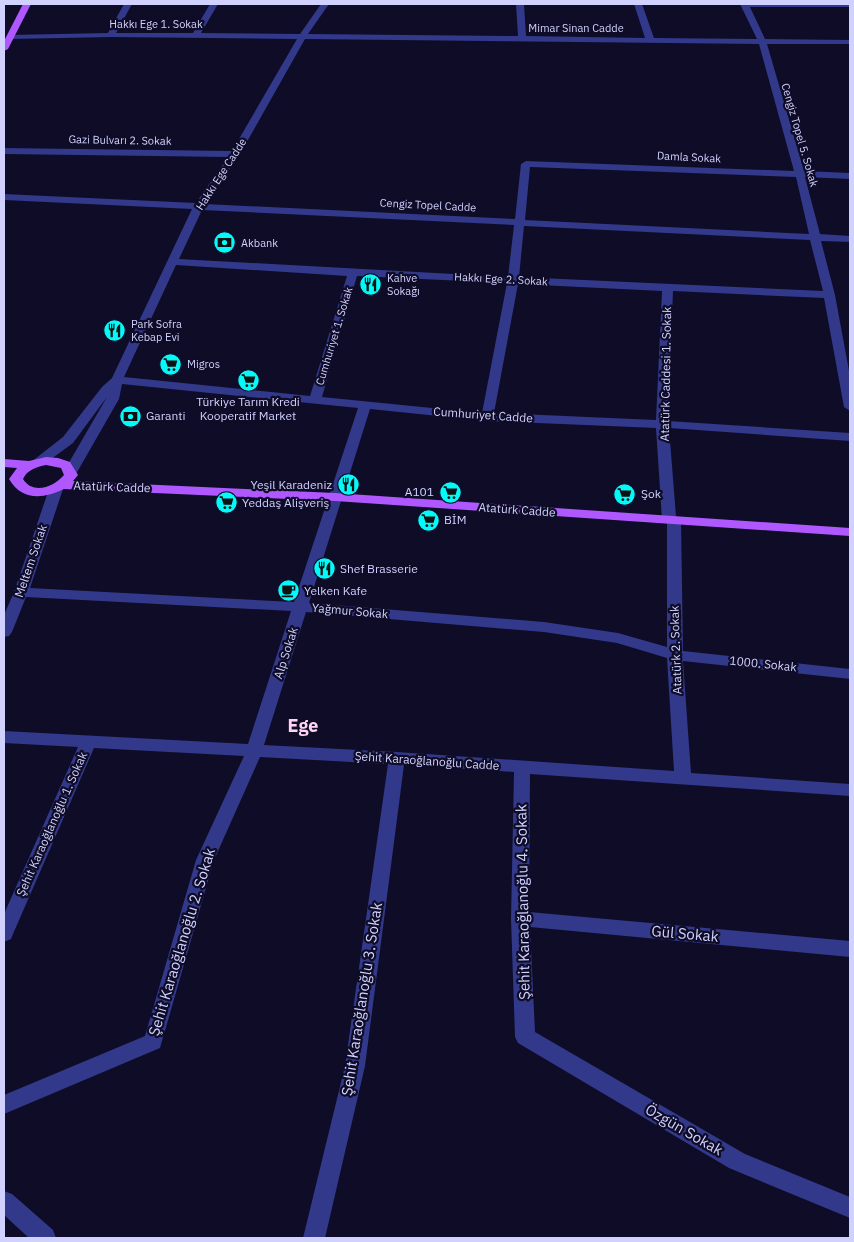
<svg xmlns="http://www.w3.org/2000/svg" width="854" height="1242" viewBox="0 0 854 1242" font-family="'IBM Plex Sans',sans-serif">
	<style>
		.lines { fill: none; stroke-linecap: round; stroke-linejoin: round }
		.minor { fill: #32388a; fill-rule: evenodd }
		.major { fill: #af58ff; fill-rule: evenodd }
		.labels { text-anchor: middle; stroke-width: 4.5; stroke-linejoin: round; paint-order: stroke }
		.far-street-label { font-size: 11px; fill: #d1d1ff; stroke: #0e0c26 }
		.far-poi-label { font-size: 11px; fill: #d1d1ff; stroke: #0e0c26; text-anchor: start }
		.street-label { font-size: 12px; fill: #d1d1ff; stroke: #0e0c26 }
		.poi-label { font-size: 12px; fill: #d1d1ff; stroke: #0e0c26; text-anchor: start }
		.near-street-label { font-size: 15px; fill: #d1d1ff; stroke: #0e0c26 }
		.district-label { font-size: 18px; font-weight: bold; fill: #ffd3f4; stroke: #0e0c26 }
	</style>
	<rect width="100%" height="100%" fill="#0e0c26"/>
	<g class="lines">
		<g class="minor">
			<path d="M 124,4 L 132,4 L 116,33 L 193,33 L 210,4 L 218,4 L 201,33 L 300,34 L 321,4 L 329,4 L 308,34 L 518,36 L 516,4 L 524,4 L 526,36 L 645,38 L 634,4 L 642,4 L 654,38 L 757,39 L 740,4 L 850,4 L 850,7 L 750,7 L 765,39 L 850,40 L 850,44 L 767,44 L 804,171 L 850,173 L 850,179 L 805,177 L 820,234 L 850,236 L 850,242 L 821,241 L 835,295 L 850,376 L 850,411 L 844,407 L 824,298 L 673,291 L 668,421 L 850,433 L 850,441 L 669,428 L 676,516 L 681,520 L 683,651 L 850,669 L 850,679 L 683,661 L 691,773 L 850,784 L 850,796 L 530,774 L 529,912 L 850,941 L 850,957 L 530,927 L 535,1032 L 745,1154 L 850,1197 L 850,1218 L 729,1168 L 518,1043 L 515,1037 L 511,919 L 514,772 L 404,765 L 365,1066 L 325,1238 L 303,1238 L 345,1066 L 388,764 L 260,757 L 214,860 L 160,1048 L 4,1114 L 4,1095 L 145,1036 L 196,860 L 244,756 L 94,748 L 13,934 L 11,939 L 4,942 L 4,914 L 78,747 L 4,743 L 4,731 L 248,744 L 291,611 L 26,597 L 12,632 L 9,636 L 4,637 L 4,615 L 14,592 L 49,489 L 56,485 L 63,489 L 30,588 L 294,602 L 358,408 L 122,384 L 119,399 L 76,474 L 66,474 L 64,471 L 107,397 L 73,443 L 43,465 L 38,466 L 31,462 L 63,437 L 102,387 L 112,378 L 192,209 L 4,200 L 4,194 L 196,203 L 228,157 L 4,154 L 4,148 L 232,151 L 297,39 L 111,37 L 10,39 L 6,37 L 10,35 L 108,33 ZM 305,39 L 759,44 L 794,171 L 526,161 L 521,164 L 515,219 L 205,204 L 240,154 ZM 530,167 L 796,177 L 809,234 L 525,220 ZM 202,210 L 514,225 L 508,277 L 179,259 ZM 524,226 L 810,240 L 823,291 L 519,277 ZM 176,265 L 347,276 L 310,396 L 124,377 ZM 357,276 L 507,283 L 482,413 L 322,397 ZM 518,284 L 662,291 L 656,420 L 494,413 ZM 370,409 L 487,421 L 656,428 L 662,520 L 667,524 L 667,647 L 618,633 L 544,622 L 309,603 ZM 306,612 L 544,632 L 617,643 L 667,658 L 674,771 L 397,752 L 264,745 Z"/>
			<path d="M 4,1191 L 12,1194 L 53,1230 L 56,1238 L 29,1238 L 4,1215 Z"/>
		</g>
		<g class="major">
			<path d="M 23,4 L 31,4 L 8,49 L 4,51 L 4,41 Z"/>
			<path d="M 46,457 L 58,458 L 70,462 L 78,475 L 73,481 L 335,493 L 850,528 L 850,536 L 335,501 L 64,489 C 43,499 22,501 9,479 L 17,468 L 4,467 L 4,459 L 29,461 ZM 46,465 L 61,468 L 64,475 C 54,487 33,495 23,479 C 27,470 36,467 46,465 Z"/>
		</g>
	</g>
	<defs>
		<symbol id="bank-disc" viewBox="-11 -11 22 22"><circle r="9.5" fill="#00fcfa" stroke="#0e0c26"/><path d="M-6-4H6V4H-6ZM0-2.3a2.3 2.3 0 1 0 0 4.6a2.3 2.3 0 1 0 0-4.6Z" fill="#111"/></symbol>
		<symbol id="restaurant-disc" viewBox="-11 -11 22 22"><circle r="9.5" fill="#00fcfa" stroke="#0e0c26"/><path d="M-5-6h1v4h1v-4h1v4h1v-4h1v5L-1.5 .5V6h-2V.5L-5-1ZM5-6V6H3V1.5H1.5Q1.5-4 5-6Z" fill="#111"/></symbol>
		<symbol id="supermarket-disc" viewBox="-11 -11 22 22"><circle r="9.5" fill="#00fcfa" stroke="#0e0c26"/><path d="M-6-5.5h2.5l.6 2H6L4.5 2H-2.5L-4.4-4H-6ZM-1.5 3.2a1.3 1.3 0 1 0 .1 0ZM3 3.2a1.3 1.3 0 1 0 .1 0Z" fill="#111"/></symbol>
		<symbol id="cafe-disc" viewBox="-11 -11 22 22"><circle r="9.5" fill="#00fcfa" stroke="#0e0c26"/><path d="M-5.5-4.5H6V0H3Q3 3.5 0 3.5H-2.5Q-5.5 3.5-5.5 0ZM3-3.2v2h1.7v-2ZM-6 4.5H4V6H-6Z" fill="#111"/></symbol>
	</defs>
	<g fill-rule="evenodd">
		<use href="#bank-disc" x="212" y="230" width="25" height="25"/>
		<use href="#restaurant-disc" x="358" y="272" width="25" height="25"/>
		<use href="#restaurant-disc" x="102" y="318" width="25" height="25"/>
		<use href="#supermarket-disc" x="158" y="352" width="25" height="25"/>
		<use href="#supermarket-disc" x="236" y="368" width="25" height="25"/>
		<use href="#bank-disc" x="118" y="404" width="25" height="25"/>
		<use href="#restaurant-disc" x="336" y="472" width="25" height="25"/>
		<use href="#supermarket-disc" x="438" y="480" width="25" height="25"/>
		<use href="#supermarket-disc" x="612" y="482" width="25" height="25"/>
		<use href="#supermarket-disc" x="214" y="490" width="25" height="25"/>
		<use href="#supermarket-disc" x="416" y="508" width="25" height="25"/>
		<use href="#restaurant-disc" x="312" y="556" width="25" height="25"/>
		<use href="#cafe-disc" x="276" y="578" width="25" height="25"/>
	</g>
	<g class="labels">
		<g class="far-street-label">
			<text x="156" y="28">Hakkı Ege 1. Sokak</text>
			<text x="576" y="32">Mimar Sinan Cadde</text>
			<text transform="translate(800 135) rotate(74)" y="4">Cengiz Topel 5. Sokak</text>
			<text transform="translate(120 140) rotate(1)" y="4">Gazi Bulvarı 2. Sokak</text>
			<text transform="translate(689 157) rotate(3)" y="4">Damla Sokak</text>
			<text transform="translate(221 174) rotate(-57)" y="4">Hakkı Ege Cadde</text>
			<text transform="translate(428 205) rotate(3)" y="4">Cengiz Topel Cadde</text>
			<text transform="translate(501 279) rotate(3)" y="4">Hakkı Ege 2. Sokak</text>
			<text transform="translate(334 336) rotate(-73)" y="4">Cumhuriyet 1. Sokak</text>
		</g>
		<g class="far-poi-label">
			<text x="241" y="247">Akbank</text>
			<text x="387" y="282">Kahve<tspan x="387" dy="13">Sokağı</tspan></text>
			<text x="131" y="328">Park Sofra<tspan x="131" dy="13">Kebap Evi</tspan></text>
			<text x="187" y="368">Migros</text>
		</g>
		<g class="street-label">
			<text transform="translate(666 374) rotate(-89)" y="4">Atatürk Caddesi 1. Sokak</text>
			<text transform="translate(483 415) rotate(4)" y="4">Cumhuriyet Cadde</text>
			<text transform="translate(112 487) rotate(2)" y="4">Atatürk Cadde</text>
			<text transform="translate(517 510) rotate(4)" y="4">Atatürk Cadde</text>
			<text transform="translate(31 561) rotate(-71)" y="4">Meltem Sokak</text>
			<text transform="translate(350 611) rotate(5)" y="4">Yağmur Sokak</text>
			<text transform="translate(676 650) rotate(-92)" y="4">Atatürk 2. Sokak</text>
			<text transform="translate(286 653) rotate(-72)" y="4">Alp Sokak</text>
			<text transform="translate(763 664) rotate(6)" y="4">1000. Sokak</text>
			<text transform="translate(427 761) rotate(4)" y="4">Şehit Karaoğlanoğlu Cadde</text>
			<text transform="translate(52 824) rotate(-66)" y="4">Şehit Karaoğlanoğlu 1. Sokak</text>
		</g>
		<g class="poi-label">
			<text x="248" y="406" text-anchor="middle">Türkiye Tarım Kredi<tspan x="248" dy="14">Kooperatif Market</tspan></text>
			<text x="146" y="420">Garanti</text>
			<text x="332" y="489" text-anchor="end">Yeşil Karadeniz</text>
			<text x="434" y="496" text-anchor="end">A101</text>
			<text x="641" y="498">Şok</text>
			<text x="242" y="507">Yeddaş Alişveriş</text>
			<text x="444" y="524">BİM</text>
			<text x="340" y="573">Shef Brasserie</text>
			<text x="304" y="595">Yelken Kafe</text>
		</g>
		<g class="near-street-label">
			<text transform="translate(523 902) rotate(-91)" y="5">Şehit Karaoğlanoğlu 4. Sokak</text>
			<text transform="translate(685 934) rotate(5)" y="5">Gül Sokak</text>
			<text transform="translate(182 942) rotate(-73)" y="5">Şehit Karaoğlanoğlu 2. Sokak</text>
			<text transform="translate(362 999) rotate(-81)" y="5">Şehit Karaoğlanoğlu 3. Sokak</text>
			<text transform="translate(684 1130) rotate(30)" y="5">Özgün Sokak</text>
		</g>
		<g class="district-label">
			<text x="303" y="732">Ege</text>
		</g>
	</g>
	<rect width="854" height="1242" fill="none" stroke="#d1d1ff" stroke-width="10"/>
</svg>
